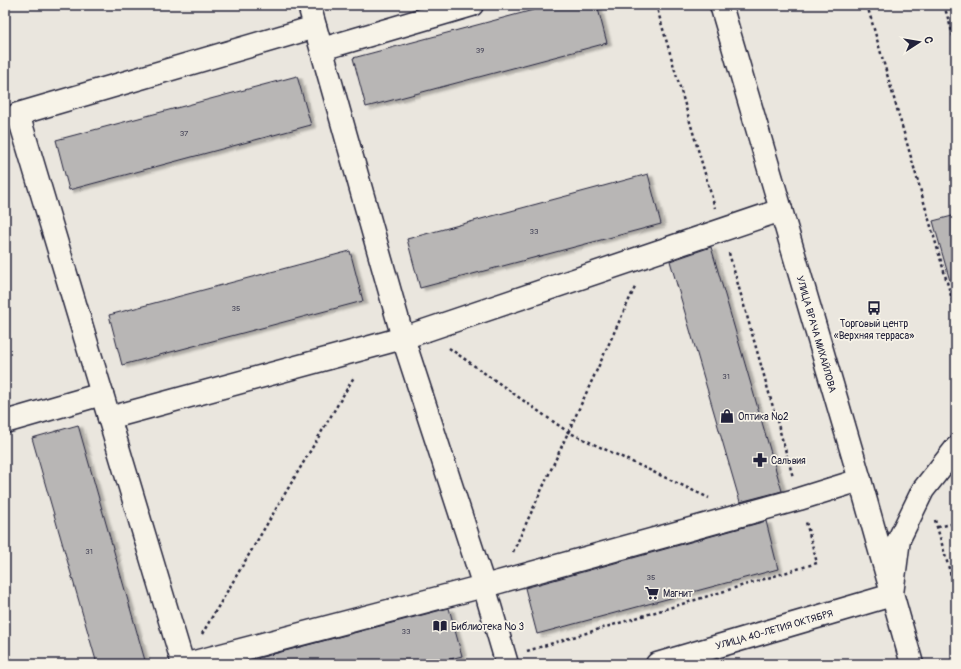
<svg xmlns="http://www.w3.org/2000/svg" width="961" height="669" viewBox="0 0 961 669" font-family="Pangolin,sans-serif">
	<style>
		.building { fill: #b8b6b5; stroke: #22223b; filter: url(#shadow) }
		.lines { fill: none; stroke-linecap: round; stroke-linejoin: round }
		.minor-casing { stroke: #22223b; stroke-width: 25 }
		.major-casing { stroke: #22223b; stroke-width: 25 }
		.path { stroke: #22223b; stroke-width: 2.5; stroke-dasharray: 3 3; stroke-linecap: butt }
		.minor { stroke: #f7f3e8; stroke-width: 22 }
		.major { stroke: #f7f3e8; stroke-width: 22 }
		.labels { text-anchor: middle; stroke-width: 3.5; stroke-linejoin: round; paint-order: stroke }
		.number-label { font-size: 8px; fill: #48475a }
		.poi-label { font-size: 10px; fill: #22223b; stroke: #f7f3e8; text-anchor: start }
		.street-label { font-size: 10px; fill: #22223b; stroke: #f7f3e8 }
	</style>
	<defs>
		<filter id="shadow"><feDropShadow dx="4.5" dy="2.5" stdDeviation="1" flood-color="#0004"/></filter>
	</defs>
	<rect width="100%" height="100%" fill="#eae6de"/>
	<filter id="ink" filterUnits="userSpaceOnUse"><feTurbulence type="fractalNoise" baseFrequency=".025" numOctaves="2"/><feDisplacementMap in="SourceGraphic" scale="8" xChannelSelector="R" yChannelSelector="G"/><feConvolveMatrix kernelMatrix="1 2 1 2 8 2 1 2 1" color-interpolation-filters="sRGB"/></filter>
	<g filter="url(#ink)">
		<g class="building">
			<path d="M 552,5 L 597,5 L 607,43 L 366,107 L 353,58 Z"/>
			<path d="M 297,76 L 311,125 L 69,190 L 56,140 Z"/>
			<path d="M 648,174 L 661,224 L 420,288 L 407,239 Z"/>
			<path d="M 956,215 L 956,281 L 950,281 L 933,221 Z"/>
			<path d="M 711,247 L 782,491 L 740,502 L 670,261 Z"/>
			<path d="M 350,251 L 363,301 L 122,365 L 109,315 Z"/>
			<path d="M 78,425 L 146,664 L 97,664 L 32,438 Z"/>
			<path d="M 766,521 L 778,569 L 537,634 L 525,588 Z"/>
			<path d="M 449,608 L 462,656 L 431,664 L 259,664 L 258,658 Z"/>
		</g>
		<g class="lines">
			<defs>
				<g id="minor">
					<path d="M 309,5 L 403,338 L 484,586 L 507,664"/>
					<path d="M 322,49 L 472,5"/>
					<path d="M 109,418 L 403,338 L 781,210"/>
					<path d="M 5,422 L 102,394"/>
					<path d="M 892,594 L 899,539 L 923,490 L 956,448"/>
					<path d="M 183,664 L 18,114 L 315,27"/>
					<path d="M 187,664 L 499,582 L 799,499 L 860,480"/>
				</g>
				<g id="major">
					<path d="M 721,5 L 860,480 L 912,664"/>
					<path d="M 657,664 L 892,595"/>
				</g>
			</defs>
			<use href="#minor" class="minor-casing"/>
			<use href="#major" class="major-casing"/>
			<g class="path">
				<path d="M 656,5 L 715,208"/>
				<path d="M 867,5 L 956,313"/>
				<path d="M 944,5 L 956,45"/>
				<path d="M 729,253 L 793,477"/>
				<path d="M 449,348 L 568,432 L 709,498"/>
				<path d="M 935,520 L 956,593"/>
				<path d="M 938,527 L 956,523"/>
				<path d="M 513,552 L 636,285"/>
				<path d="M 202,634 L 354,377"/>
				<path d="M 527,651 L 817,563 L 806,522"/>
				<path d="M 5,657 L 22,664"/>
			</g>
			<use href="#minor" class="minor"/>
			<use href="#major" class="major"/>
		</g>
	</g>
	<defs>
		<symbol id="bus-bare" viewBox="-9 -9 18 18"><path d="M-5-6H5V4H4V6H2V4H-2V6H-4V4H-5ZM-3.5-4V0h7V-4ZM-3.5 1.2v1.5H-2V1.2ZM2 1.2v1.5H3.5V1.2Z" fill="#22223b" stroke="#f7f3e8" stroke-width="2.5" paint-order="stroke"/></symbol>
		<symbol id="shop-bare" viewBox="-9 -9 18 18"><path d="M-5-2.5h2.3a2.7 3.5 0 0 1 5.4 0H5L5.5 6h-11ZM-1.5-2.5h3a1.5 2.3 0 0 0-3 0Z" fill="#22223b" stroke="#f7f3e8" stroke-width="2.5" paint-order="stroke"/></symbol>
		<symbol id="pharmacy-bare" viewBox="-9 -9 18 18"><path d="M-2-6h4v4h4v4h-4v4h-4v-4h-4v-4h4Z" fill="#22223b" stroke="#f7f3e8" stroke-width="2.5" paint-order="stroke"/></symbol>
		<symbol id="supermarket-bare" viewBox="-9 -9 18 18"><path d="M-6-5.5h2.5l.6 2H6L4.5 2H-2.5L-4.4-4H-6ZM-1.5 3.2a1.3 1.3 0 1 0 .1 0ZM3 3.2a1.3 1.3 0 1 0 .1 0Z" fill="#22223b" stroke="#f7f3e8" stroke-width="2.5" paint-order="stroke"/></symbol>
		<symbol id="library-bare" viewBox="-9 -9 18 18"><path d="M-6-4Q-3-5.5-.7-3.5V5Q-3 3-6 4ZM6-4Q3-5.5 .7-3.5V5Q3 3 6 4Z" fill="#22223b" stroke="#f7f3e8" stroke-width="2.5" paint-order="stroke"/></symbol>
	</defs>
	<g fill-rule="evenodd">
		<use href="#bus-bare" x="864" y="298" width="20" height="20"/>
		<use href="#shop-bare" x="717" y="406" width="20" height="20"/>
		<use href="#pharmacy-bare" x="750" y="450" width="20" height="20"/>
		<use href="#supermarket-bare" x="642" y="583" width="20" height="20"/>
		<use href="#library-bare" x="430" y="616" width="20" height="20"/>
	</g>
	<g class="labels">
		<g class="number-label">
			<text x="480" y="53">39</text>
			<text x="184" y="136">37</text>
			<text x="534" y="234">33</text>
			<text x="236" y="311">35</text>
			<text x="726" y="379">31</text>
			<text x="89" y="554">31</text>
			<text x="651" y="580">35</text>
			<text x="406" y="634">33</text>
		</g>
		<g class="poi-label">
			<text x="874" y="327" text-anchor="middle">Торговый центр<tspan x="874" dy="12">«Верхняя терраса»</tspan></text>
			<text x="738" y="420">Оптика №2</text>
			<text x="771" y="464">Сальвия</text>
			<text x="663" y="597">Магнит</text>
			<text x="451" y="630">Библиотека № 3</text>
		</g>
		<g class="street-label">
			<text transform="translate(817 334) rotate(74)" y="4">УЛИЦА ВРАЧА МИХАЙЛОВА</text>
			<text transform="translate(774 629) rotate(-16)" y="4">УЛИЦА 40-ЛЕТИЯ ОКТЯБРЯ</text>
		</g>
	</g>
	<rect width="961" height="669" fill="none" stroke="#f7f3e8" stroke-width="20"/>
	<rect x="10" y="10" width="941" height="649" fill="none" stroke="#22223b" stroke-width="1.5" filter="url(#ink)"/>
	<g transform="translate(919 42) rotate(78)" stroke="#f7f3e8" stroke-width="3" paint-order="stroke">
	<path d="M0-3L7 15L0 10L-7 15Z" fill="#22223b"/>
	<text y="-6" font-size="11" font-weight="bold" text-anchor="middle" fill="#22223b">С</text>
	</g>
</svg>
